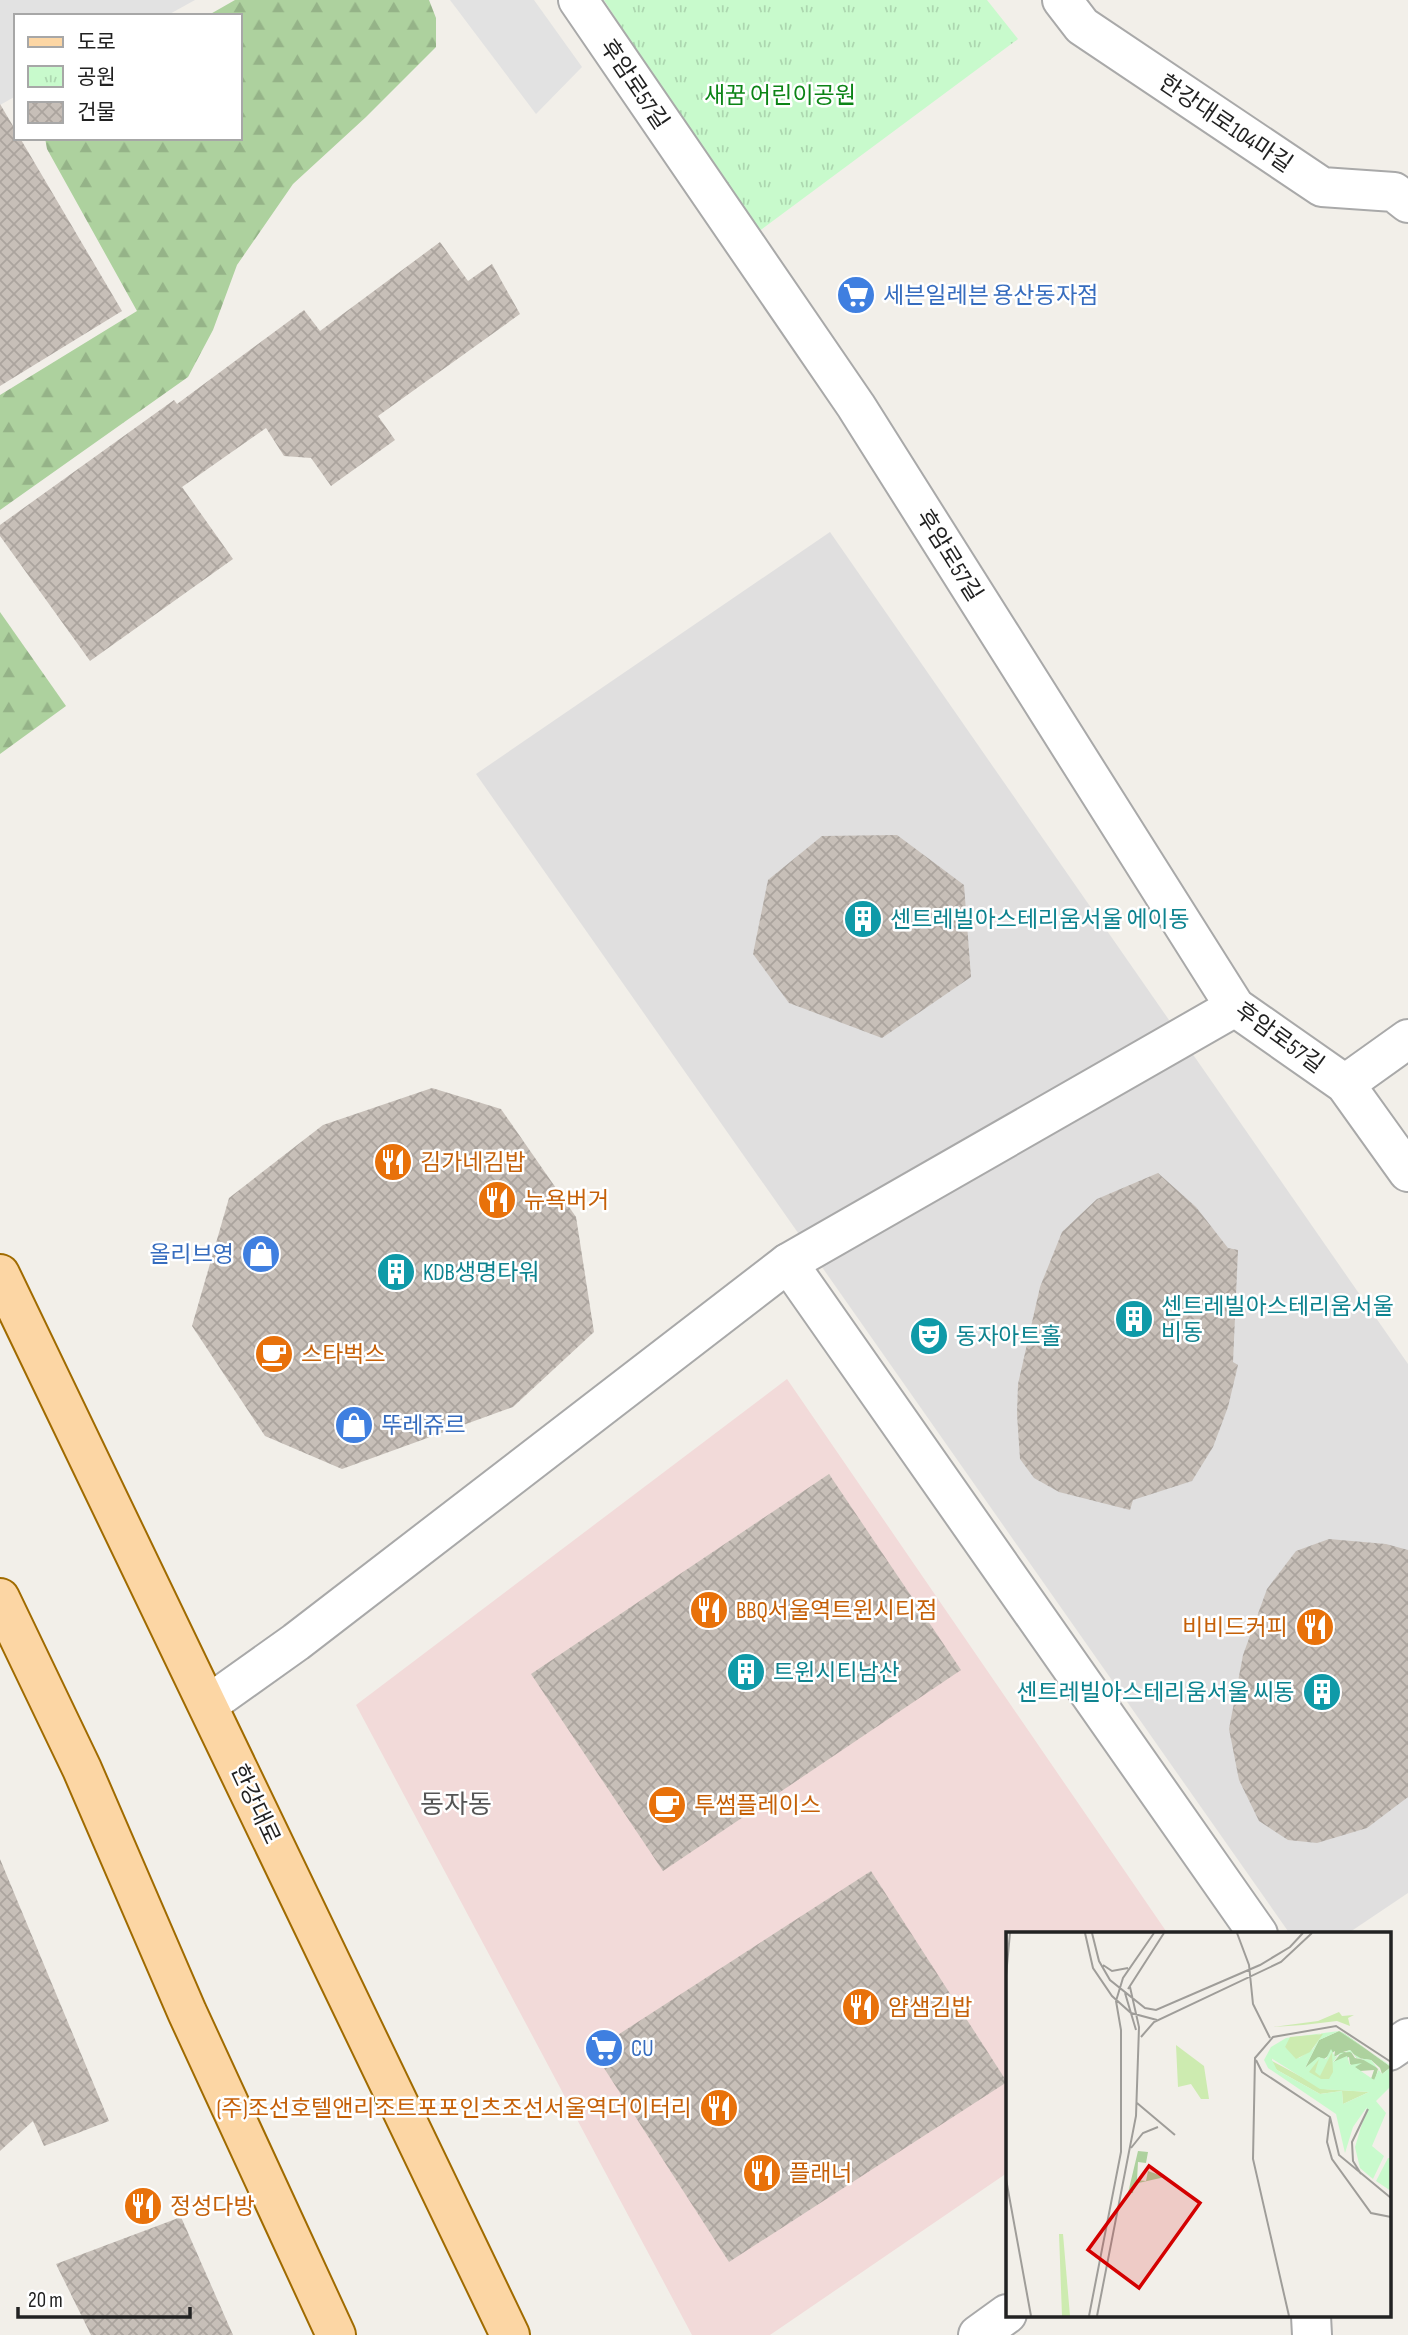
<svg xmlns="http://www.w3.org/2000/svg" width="1408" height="2335" viewBox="0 0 1408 2335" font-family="'Sofia Sans Condensed','Noto Sans KR',sans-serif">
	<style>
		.residential { fill: #e0dfdf }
		.commercial { fill: #f2dad9 }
		.forest { fill: url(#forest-firs) }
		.park { fill: url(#park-tufts) }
		.parking { fill: #e2e2e2 }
		.building { fill: url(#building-cross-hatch) }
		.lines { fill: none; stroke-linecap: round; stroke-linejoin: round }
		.street-casing { stroke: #a9a9a9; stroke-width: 42 }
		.primary-casing { stroke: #a06b00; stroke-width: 42 }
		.street { stroke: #fff; stroke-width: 38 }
		.primary { stroke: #fcd6a4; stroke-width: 38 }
		.labels { text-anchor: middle; stroke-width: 5; stroke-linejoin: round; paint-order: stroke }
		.street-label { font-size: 23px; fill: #222; stroke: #fff }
		.park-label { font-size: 23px; fill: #0c8416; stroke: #fff }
		.shop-label { font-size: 23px; fill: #366cbe; stroke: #fff; text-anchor: start }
		.culture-label { font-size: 23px; fill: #0d838f; stroke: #fff; text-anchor: start }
		.food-label { font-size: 23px; fill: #c56008; stroke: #fff; text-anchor: start }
		.quarter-label { font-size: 26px; fill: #555; stroke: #fff }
		.inset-road { fill: none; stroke: #9f9d99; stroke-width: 2 }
		.view { fill: #d40000; fill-opacity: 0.15; stroke: #d40000; stroke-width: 3.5 }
		.inset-edge { fill: none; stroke: #222; stroke-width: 3.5 }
	</style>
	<defs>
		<pattern id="forest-firs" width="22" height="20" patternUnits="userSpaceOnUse" patternTransform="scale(1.75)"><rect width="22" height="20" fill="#add19e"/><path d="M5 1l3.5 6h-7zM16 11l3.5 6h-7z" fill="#95b388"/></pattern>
		<pattern id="park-tufts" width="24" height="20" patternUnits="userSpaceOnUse" patternTransform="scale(1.75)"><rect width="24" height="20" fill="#c8facc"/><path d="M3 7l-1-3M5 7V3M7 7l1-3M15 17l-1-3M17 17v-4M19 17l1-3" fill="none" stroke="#acd6af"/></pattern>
		<pattern id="building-cross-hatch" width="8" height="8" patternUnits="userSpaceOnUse" patternTransform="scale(1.75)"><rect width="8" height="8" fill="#c7bfb8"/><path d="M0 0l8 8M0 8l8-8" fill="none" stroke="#aba49e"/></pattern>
	</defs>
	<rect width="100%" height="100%" fill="#f2efe9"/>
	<path class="residential" d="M 830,532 L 1408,1364 L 1408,1893 L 1347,1934 L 1290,1934 L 476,774 Z"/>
	<path class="commercial" d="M 787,1379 L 1168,1934 L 1007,1934 L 1007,2173 L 770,2335 L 692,2335 L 356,1705 Z"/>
	<g class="forest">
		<path d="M 235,0 L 429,0 L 436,18 L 436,47 L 366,117 L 293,184 L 237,265 L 213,330 L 188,377 L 0,510 L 0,395 L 137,311 L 47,149 L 45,138 L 240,138 L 240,16 L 207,16 Z"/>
		<path d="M 0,612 L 66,706 L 0,754 Z"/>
	</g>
	<path class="park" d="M 604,0 L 987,0 L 1018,39 L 754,235 Z"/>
	<g class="parking">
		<path d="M 0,0 L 195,0 L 166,16 L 16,16 L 16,96 L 0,105 Z"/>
		<path d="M 450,0 L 534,0 L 582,67 L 536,114 Z"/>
	</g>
	<g class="building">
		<path d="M 0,104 L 16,131 L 16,138 L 20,138 L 122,311 L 0,386 Z"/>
		<path d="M 440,242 L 468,281 L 492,264 L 520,314 L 378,416 L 395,440 L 331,486 L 311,458 L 284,456 L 266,428 L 182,487 L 233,559 L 90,661 L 0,536 L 0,525 L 174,400 L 177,404 L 304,310 L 320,331 Z"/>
		<path d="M 897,835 L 964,885 L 971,977 L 882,1038 L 789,1003 L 753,954 L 768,880 L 822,836 Z"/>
		<path d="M 432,1088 L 501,1109 L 576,1217 L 594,1332 L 513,1407 L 342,1469 L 265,1436 L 192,1326 L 229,1198 L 323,1125 Z"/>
		<path d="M 1158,1173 L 1196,1207 L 1228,1248 L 1238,1250 L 1233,1362 L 1238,1365 L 1228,1407 L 1213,1447 L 1192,1481 L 1133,1500 L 1130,1510 L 1059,1492 L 1034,1478 L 1020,1459 L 1017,1414 L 1018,1384 L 1040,1287 L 1062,1232 L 1097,1199 Z"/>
		<path d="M 829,1474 L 961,1670 L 663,1871 L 531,1674 Z"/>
		<path d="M 1329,1539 L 1386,1544 L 1408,1550 L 1408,1797 L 1367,1828 L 1317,1843 L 1288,1840 L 1259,1821 L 1239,1780 L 1229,1729 L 1243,1655 L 1267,1589 L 1296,1551 Z"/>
		<path d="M 0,1859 L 109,2121 L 44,2146 L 33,2121 L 0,2151 Z"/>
		<path d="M 871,1871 L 1007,2082 L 729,2262 L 593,2051 Z"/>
		<path d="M 181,2217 L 233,2335 L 91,2335 L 56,2264 Z"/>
	</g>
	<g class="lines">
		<defs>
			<g id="street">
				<path d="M 578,0 L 856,406 L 1235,1007 L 1345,1084 L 1408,1172"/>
				<path d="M 1062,0 L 1082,26 L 1322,187 L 1394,192 L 1408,203"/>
				<path d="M 1345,1084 L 1408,1039"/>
				<path d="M 788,1263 L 1258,1934"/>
				<path d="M 209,1704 L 296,1642 L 788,1263 L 1235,1007"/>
				<path d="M 1389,2051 L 1408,2038"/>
				<path d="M 1311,2316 L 1312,2335"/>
				<path d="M 978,2335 L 1007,2314"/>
			</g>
			<g id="primary">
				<path d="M 0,1274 L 510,2335"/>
				<path d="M 0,1598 L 82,1769 L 187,2012 L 336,2335"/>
			</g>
		</defs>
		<use href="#street" class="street-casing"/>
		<use href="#primary" class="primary-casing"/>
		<use href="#street" class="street"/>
		<use href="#primary" class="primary"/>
	</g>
	<defs>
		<symbol id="supermarket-disc" viewBox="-11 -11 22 22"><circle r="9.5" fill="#3f7fe0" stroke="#fff"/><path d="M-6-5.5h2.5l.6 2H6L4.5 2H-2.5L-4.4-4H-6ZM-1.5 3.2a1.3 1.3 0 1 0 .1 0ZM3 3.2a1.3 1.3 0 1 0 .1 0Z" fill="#fff"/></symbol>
		<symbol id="building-disc" viewBox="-11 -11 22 22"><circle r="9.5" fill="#0f9aa8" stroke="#fff"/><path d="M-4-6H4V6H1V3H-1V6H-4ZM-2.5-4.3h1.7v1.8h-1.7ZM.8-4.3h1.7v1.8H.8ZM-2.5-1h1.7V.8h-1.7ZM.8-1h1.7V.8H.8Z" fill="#fff"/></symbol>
		<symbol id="restaurant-disc" viewBox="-11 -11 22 22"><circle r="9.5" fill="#e8710a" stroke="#fff"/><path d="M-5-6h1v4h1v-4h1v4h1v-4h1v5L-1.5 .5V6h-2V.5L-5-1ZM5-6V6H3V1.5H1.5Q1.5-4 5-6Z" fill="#fff"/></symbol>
		<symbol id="shop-disc" viewBox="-11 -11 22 22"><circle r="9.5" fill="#3f7fe0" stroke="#fff"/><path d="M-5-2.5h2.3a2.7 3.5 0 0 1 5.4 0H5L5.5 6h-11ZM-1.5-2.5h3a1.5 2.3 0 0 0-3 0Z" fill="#fff"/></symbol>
		<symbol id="theatre-disc" viewBox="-11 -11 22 22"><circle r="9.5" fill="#0f9aa8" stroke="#fff"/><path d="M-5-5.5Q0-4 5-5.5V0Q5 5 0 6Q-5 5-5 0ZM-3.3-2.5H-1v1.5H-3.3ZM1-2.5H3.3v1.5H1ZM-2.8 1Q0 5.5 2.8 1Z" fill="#fff"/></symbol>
		<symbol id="cafe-disc" viewBox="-11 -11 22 22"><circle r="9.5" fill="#e8710a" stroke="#fff"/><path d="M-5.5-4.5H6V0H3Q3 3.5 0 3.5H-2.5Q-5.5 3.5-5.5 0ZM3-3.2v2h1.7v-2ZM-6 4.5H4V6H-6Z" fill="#fff"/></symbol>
	</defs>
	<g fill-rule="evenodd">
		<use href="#supermarket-disc" x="834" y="273" width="44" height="44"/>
		<use href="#building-disc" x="841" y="897" width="44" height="44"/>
		<use href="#restaurant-disc" x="371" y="1140" width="44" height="44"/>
		<use href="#restaurant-disc" x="475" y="1178" width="44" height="44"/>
		<use href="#shop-disc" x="239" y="1232" width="44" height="44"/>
		<use href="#building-disc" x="374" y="1250" width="44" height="44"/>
		<use href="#building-disc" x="1112" y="1297" width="44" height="44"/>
		<use href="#theatre-disc" x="907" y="1314" width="44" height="44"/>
		<use href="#cafe-disc" x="252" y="1332" width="44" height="44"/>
		<use href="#shop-disc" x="332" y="1403" width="44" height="44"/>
		<use href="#restaurant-disc" x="687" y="1588" width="44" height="44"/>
		<use href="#restaurant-disc" x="1293" y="1605" width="44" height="44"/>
		<use href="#building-disc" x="724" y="1650" width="44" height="44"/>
		<use href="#building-disc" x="1300" y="1670" width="44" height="44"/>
		<use href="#cafe-disc" x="645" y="1783" width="44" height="44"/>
		<use href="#restaurant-disc" x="839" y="1985" width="44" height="44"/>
		<use href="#supermarket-disc" x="582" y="2026" width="44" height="44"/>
		<use href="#restaurant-disc" x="697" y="2086" width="44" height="44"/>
		<use href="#restaurant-disc" x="740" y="2151" width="44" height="44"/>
		<use href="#restaurant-disc" x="121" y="2184" width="44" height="44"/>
	</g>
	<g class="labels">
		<g class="street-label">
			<text transform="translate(635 84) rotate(56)" y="8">후암로57길</text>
			<text transform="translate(1226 123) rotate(34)" y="8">한강대로104마길</text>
			<text transform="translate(950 555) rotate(58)" y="8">후암로57길</text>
			<text transform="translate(1280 1037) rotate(36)" y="8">후암로57길</text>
			<text transform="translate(256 1804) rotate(65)" y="8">한강대로</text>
		</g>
		<g class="park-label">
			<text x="780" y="103">새꿈 어린이공원</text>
		</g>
		<g class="shop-label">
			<text x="883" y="303">세븐일레븐 용산동자점</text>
			<text x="234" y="1262" text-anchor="end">올리브영</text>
			<text x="381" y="1433">뚜레쥬르</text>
			<text x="631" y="2056">CU</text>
		</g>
		<g class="culture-label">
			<text x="890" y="927">센트레빌아스테리움서울 에이동</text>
			<text x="423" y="1280">KDB생명타워</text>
			<text x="1161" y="1314">센트레빌아스테리움서울<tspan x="1161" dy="26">비동</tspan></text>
			<text x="956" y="1344">동자아트홀</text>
			<text x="773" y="1680">트윈시티남산</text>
			<text x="1295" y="1700" text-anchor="end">센트레빌아스테리움서울 씨동</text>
		</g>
		<g class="food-label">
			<text x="420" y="1170">김가네김밥</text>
			<text x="524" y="1208">뉴욕버거</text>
			<text x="301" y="1362">스타벅스</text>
			<text x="736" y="1618">BBQ서울역트윈시티점</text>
			<text x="1288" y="1635" text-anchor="end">비비드커피</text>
			<text x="694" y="1813">투썸플레이스</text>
			<text x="888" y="2015">얌샘김밥</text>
			<text x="692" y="2116" text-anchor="end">(주)조선호텔앤리조트포포인츠조선서울역더이터리</text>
			<text x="789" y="2181">플래너</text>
			<text x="170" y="2214">정성다방</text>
		</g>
		<g class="quarter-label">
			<text x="456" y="1813">동자동</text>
		</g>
	</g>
	<g transform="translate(1006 1932)">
		<rect width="385" height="385" fill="#f2efe9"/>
		<path d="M 333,80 L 336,84 L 348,83 L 342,86 L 344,94 L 331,89 L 297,93 L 267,95 L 312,89 ZM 265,123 L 266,129 L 318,157 L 363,160 L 337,172 L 336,159 L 314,162 L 271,138 L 265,131 ZM 53,302 L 57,302 L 64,384 L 56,384 Z" fill="#cdebb0"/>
		<path d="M 333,99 L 339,102 L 385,135 L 376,142 L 374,136 L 365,128 L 351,126 L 344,118 L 337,120 L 345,120 L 349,126 L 364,129 L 372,137 L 369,148 L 365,147 L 368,138 L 354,139 L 344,132 L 343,125 L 327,131 L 335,121 L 328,125 L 329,119 L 318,127 L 313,140 L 314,125 L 299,136 L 313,108 ZM 273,112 L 281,126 L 299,140 L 271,127 L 278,125 L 267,120 ZM 132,219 L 142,220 L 140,231 L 132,230 L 131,248 L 140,249 L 142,239 L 159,245 L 128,252 L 127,261 L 122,261 Z" fill="#add19e"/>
		<path d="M 333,99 L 385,134 L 385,154 L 370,169 L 380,181 L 366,214 L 378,224 L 367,247 L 354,236 L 349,215 L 361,175 L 347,195 L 339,221 L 330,182 L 262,136 L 258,128 L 265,115 L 280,106 ZM 333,99 L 339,102 L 385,135 L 376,142 L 365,128 L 351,126 L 344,118 L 329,125 L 325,117 L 320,127 L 312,125 L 299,136 L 313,108 ZM 316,101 L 307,117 L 293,126 L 279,115 ZM 344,120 L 373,137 L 368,148 L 349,135 L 356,131 L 344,133 L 341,124 L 327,130 L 334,121 ZM 265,126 L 314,157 L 363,160 L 337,172 L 336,159 L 314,162 L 271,138 ZM 382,226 L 385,226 L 385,259 L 370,249 Z" fill="#c8facc" fill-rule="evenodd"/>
		<path d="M 317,102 L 304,120 L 290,127 L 279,115 L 284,105 ZM 170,113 L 198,134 L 203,167 L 195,167 L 185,152 L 172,155 ZM 326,120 L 327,140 L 323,147 L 315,147 L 303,140 L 313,127 L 309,140 L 314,144 Z" fill="#cdebb0"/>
		<path class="inset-road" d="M 79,1 L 87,36 L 106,64 L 125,81 L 151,88M 86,1 L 93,29 L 104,48 L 139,76 L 150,78 L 254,33 L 284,15 L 297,1M 231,1 L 243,33 L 247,72 L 264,106M 97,33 L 106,39 L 122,36M 0,44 L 4,1M 122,57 L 158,1M 119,61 L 130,98M 135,105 L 148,90 L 275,30 L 306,1M 250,128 L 256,140 L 324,185 L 333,223 L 385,266M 131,171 L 169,203M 324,185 L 321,210 L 326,227 L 365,281 L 385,285M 125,216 L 137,201 L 152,195M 355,242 L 347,229 L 346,210 L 362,177M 0,247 L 25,384M 83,384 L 115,220 L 115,98 L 110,69 L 117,46 L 148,1M 91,384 L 130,184 L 133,95 L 124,55M 283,384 L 247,227 L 249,126 L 267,105 L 330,94 L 385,130"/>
		<path class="view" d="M 143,234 L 194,271 L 133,356 L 82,318 Z"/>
		<rect width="385" height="385" class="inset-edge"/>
	</g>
	<rect x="14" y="14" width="228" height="126" fill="#ffffff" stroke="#a7a7a7" stroke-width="2"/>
	<rect x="28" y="37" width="35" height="10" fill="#fcd6a4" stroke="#a7a7a7" stroke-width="2"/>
	<text x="77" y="49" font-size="21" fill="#222222">도로</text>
	<rect x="28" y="66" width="35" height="21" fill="url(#park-tufts)" stroke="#a7a7a7" stroke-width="2"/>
	<text x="77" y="84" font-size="21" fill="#222222">공원</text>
	<rect x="28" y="102" width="35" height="21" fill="url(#building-cross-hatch)" stroke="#a7a7a7" stroke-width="2"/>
	<text x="77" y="119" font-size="21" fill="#222222">건물</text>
	<path d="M18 2307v10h172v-10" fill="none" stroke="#222222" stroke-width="3.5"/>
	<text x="28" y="2307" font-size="21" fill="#222222" stroke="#ffffff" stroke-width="5" paint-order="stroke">20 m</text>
</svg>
